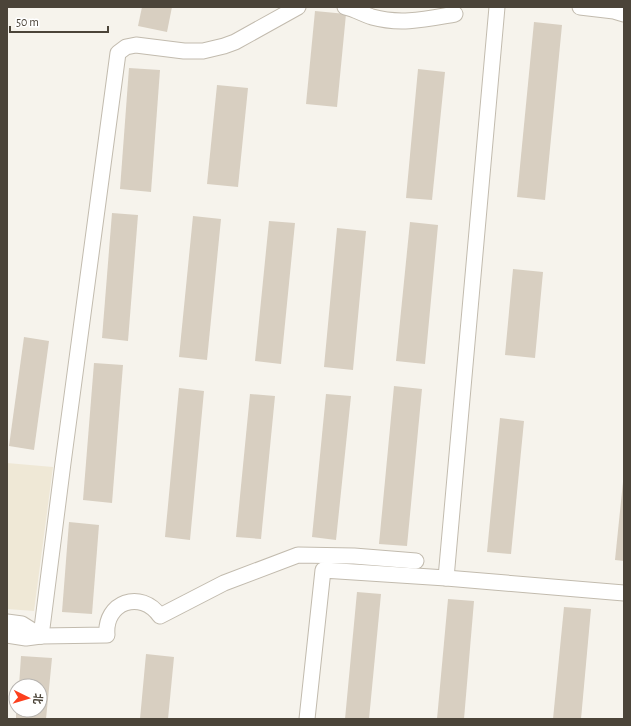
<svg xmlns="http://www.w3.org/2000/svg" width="631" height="726" viewBox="0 0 631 726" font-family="'Alegreya Sans','Noto Sans SC',sans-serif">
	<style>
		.education { fill: #efe8d6 }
		.building { fill: #d8cfc1 }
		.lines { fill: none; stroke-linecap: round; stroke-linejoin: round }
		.street-casing { stroke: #c2bbae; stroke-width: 17 }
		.street { stroke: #fff; stroke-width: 15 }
	</style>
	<rect width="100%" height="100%" fill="#f6f3ec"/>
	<path class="education" d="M 7,463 L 53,467 L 34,611 L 7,609 Z"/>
	<g class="building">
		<path d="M 142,7 L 172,7 L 167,32 L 138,26 Z"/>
		<path d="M 315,11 L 346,14 L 337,107 L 306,104 Z"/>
		<path d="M 534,22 L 562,25 L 545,200 L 517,197 Z"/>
		<path d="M 129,68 L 160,70 L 151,192 L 120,189 Z"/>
		<path d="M 418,69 L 445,72 L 432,200 L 406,198 Z"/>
		<path d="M 217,85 L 248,88 L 238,187 L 207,184 Z"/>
		<path d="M 112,213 L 138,215 L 128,341 L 102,338 Z"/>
		<path d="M 193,216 L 221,219 L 207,360 L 179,357 Z"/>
		<path d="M 269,221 L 295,223 L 281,364 L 255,361 Z"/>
		<path d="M 410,222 L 438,225 L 425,364 L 396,361 Z"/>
		<path d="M 337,228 L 366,231 L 353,370 L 324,367 Z"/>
		<path d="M 513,269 L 543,272 L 535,358 L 505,355 Z"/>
		<path d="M 24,337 L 49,341 L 34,450 L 9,446 Z"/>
		<path d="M 94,363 L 123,365 L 112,503 L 83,500 Z"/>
		<path d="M 394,386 L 422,389 L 407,546 L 379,544 Z"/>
		<path d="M 179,388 L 204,391 L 190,540 L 165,537 Z"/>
		<path d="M 250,394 L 275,396 L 261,539 L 236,537 Z"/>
		<path d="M 326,394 L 351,396 L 336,540 L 312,537 Z"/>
		<path d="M 500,418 L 524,421 L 511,554 L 487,552 Z"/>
		<path d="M 623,482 L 624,482 L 624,561 L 615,560 Z"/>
		<path d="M 69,522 L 99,525 L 92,614 L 62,612 Z"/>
		<path d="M 357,592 L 381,594 L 369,719 L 345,719 Z"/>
		<path d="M 448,599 L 474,601 L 464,719 L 437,719 Z"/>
		<path d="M 564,607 L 591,609 L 581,719 L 553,719 Z"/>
		<path d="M 146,654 L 174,657 L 168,719 L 140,719 Z"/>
		<path d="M 21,656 L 52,658 L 46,719 L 16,719 L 16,710 L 40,710 L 40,686 L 19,686 Z"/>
	</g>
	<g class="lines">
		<defs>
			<g id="street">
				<path d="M 345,7 C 354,9 363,14 372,17 C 401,25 426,19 455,14"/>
				<path d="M 580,7 L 614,11 L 624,14"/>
				<path d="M 446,578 L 497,7"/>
				<path d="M 7,622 L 22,624 L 41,636"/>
				<path d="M 7,635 L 26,638 L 41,636 L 107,635 C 104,602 141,589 160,616 L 224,583 L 298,555 L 354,556 L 416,561"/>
				<path d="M 41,636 L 63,463 L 118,53 L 126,47 L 136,45 L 184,51 L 203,51 L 224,46 L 235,42 L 298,7"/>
				<path d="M 307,719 L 323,570 L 446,578 L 624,593"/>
			</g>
		</defs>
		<use href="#street" class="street-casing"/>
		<use href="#street" class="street"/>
	</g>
	<rect width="631" height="726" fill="none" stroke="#4b4439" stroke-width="16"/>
	<g transform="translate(28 698) rotate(95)"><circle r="19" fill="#ffffff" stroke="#b7b4b0"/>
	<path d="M0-3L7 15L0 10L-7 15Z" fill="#fc3f1d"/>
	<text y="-6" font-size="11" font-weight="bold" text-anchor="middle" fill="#4b4439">北</text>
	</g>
	<path d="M10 26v6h98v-6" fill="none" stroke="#4b4439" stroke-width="2"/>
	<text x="16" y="26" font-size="12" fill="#4b4439" stroke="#ffffff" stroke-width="3" paint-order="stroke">50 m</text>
</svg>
